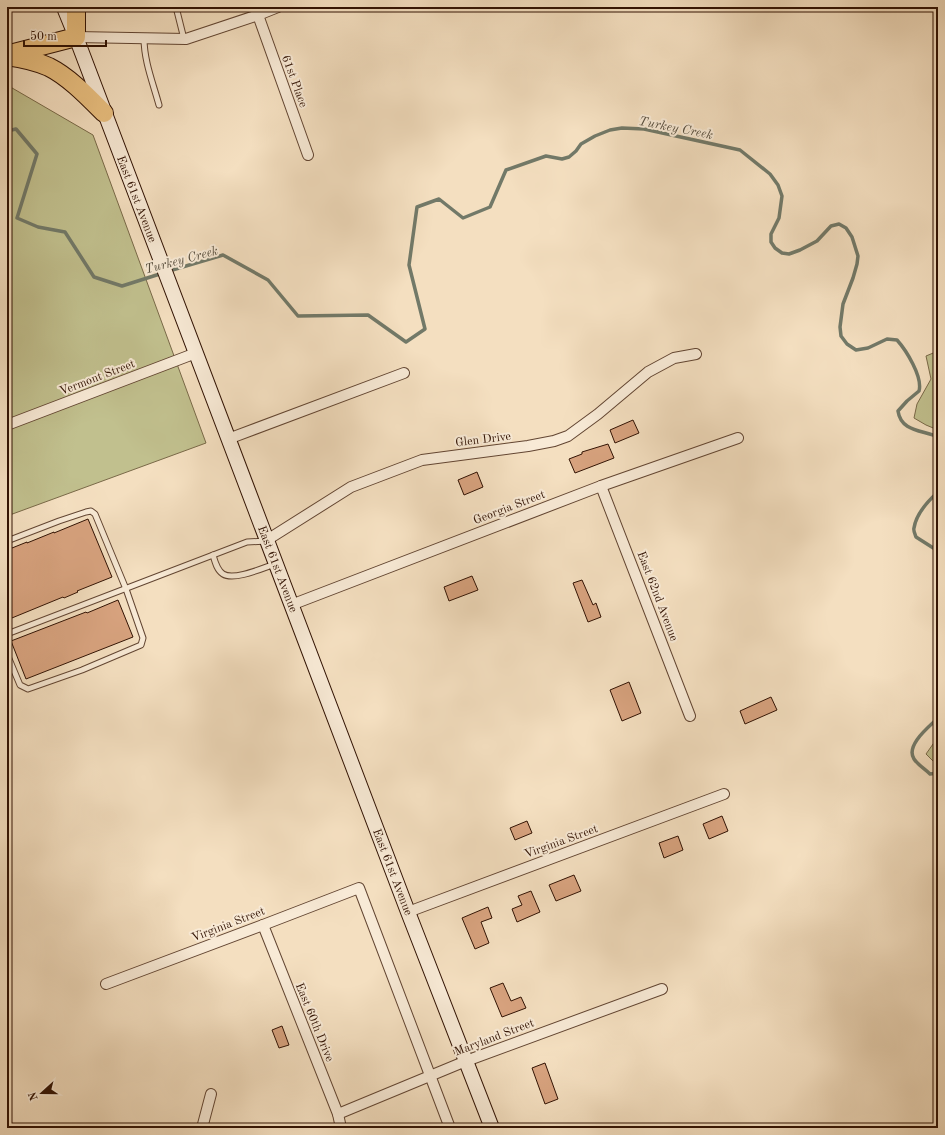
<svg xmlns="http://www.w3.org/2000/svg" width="945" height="1135" viewBox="0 0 945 1135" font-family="'Old Standard TT',serif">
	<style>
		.green { fill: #c1c08e; stroke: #796948 }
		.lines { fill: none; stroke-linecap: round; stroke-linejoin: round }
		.stream { stroke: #727968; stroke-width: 3.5 }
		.building { fill: #d8a37f; stroke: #311203 }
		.lane-casing { stroke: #624532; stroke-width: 7 }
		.street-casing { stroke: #624532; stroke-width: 12 }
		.secondary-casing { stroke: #311203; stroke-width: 16 }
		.highway-casing { stroke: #311203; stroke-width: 20 }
		.lane { stroke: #f8ead6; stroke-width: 5 }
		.street { stroke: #f8ead6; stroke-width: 10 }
		.secondary { stroke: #f8ead6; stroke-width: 14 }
		.highway { stroke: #eac080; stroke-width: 18 }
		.labels { text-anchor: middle; stroke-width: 4; stroke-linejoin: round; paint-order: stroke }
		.street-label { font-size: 12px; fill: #311203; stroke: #f8ead6 }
		.water-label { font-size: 13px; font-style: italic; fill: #574e3e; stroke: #f8ead6 }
	</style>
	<rect width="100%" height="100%" fill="#f4dfc0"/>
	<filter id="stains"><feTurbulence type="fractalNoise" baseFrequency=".005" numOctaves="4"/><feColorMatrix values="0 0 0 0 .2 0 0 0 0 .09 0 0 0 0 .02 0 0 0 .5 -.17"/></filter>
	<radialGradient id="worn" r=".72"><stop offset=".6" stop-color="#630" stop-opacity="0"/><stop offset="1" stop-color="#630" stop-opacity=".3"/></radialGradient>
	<g class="green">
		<path d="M 7,85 L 93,135 L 206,443 L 7,516 Z"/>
		<path d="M 938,351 L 938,430 L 926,425 L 914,418 L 917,404 L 931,379 L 926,356 Z"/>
		<path d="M 938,737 L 938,763 L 935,763 L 926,754 Z"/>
	</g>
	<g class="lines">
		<g class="stream">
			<path d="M 7,131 L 16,129 L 37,154 L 17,218 L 38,227 L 65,232 L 94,277 L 122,286 L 163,273"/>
			<path d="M 169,271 L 223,255 L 268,280 L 298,316 L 368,315 L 406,342 L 425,329 L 409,265 L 417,207 L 439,199 L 463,218 L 490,207 L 506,170 L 546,156 L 562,159 L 569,157 L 576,151 L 581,144 L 595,136 L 610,130 L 622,128 L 644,129 L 740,150 L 770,174 L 778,185 L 782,196 L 779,218 L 771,234 L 771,242 L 775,248 L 782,253 L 789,254 L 800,250 L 817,241 L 831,226 L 839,224 L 846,228 L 852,237 L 858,256 L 857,264 L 853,278 L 843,304 L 840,327 L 841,336 L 847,344 L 856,350 L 868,348 L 887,339 L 897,340 C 906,350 923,377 919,391 L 907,401 L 898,411 C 901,432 923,430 938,437"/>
			<path d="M 938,492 C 928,501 916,514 914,528 C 913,530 915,534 916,537 L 938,551"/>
			<path d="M 938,718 C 930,726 905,745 914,759 C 918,765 925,769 930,774 L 938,773"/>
		</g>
	</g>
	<g class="building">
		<path d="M 633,420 L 639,433 L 615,443 L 610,430 Z"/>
		<path d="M 608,444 L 614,458 L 575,473 L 569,459 L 582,454 L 582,452 Z"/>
		<path d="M 477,472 L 483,487 L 464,495 L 458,480 Z"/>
		<path d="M 88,519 L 112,577 L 77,591 L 78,592 L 64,598 L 63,597 L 7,620 L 7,550 L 27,542 L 27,543 L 54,532 L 54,533 Z"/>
		<path d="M 472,576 L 478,590 L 449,601 L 444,587 Z"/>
		<path d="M 582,580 L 593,605 L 596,603 L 601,617 L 588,622 L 573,583 Z"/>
		<path d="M 118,600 L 133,637 L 26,679 L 11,641 L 86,612 L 87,613 Z"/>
		<path d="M 629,682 L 641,713 L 622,721 L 610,690 Z"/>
		<path d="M 771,697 L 777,710 L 745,724 L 740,711 Z"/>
		<path d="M 722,816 L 728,831 L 709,839 L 703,824 Z"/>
		<path d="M 527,821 L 532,833 L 515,840 L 510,828 Z"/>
		<path d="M 678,836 L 683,850 L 664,858 L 659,843 Z"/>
		<path d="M 574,875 L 581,891 L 556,901 L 549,885 Z"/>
		<path d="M 531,891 L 540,912 L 517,922 L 512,909 L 522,905 L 518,896 Z"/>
		<path d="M 488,907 L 492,918 L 481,922 L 489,943 L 475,949 L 462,918 Z"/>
		<path d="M 503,983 L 511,1001 L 521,997 L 526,1008 L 502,1017 L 490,988 Z"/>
		<path d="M 282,1026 L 289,1045 L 279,1048 L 272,1030 Z"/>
		<path d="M 545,1063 L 558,1099 L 545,1104 L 532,1068 Z"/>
	</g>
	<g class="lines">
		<defs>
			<g id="lane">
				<path d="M 176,7 L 184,39"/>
				<path d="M 144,38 C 144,61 153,83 159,105"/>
				<path d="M 7,541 L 59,521 L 86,512 L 91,511 L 95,514 L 126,589 L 143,638 L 141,645 L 82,670 L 28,689 L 20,685 L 7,654"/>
				<path d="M 213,555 C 215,562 217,570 223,574 C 234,581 263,568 275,564"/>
				<path d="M 7,634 L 247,542 L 266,541"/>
			</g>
			<g id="street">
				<path d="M 258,15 L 308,155"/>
				<path d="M 76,37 L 186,39 L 258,15 L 278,7"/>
				<path d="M 7,425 L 196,353"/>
				<path d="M 228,439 L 404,373"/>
				<path d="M 601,486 L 690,716"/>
				<path d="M 267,540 L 351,487 L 422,460 L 528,446 L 554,441 L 568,436 L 598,414 L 648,372 L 674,358 L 696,354"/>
				<path d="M 291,605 L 601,486 L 738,438"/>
				<path d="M 408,912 L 724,794"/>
				<path d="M 263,925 L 338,1114 L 341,1128"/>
				<path d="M 106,984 L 263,925 L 359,888 L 450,1128"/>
				<path d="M 338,1114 L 466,1061 L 662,989"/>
				<path d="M 202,1128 L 211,1094"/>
			</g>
			<path id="secondary" d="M 66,7 L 65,10 L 76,37 L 408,912 L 492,1128"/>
			<g id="highway">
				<path d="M 10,54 L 76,37 L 76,7"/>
				<path d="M 7,56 C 21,58 36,61 49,67 C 69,77 88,97 104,113"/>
			</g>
		</defs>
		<use href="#lane" class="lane-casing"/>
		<use href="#street" class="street-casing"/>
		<use href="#secondary" class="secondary-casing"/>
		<use href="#highway" class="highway-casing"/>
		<use href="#lane" class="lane"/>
		<use href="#street" class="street"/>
		<use href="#secondary" class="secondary"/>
		<use href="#highway" class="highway"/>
	</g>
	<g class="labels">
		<g class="street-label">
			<text transform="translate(295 81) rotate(70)" y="4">61st Place</text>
			<text transform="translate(137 199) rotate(69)" y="4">East 61st Avenue</text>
			<text transform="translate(97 377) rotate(-21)" y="4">Vermont Street</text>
			<text transform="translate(483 439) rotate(-7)" y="4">Glen Drive</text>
			<text transform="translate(509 507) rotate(-21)" y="4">Georgia Street</text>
			<text transform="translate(278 569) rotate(69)" y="4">East 61st Avenue</text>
			<text transform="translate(658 596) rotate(69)" y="4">East 62nd Avenue</text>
			<text transform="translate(561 841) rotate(-20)" y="4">Virginia Street</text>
			<text transform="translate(393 872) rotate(69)" y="4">East 61st Avenue</text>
			<text transform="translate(228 924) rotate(-21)" y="4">Virginia Street</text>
			<text transform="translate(315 1022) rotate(68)" y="4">East 60th Drive</text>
			<text transform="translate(494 1037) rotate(-21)" y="4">Maryland Street</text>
		</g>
		<g class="water-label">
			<text transform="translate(676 127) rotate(11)" y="5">Turkey Creek</text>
			<text transform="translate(181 259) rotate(-15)" y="5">Turkey Creek</text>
		</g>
	</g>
	<rect width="945" height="1135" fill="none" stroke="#f4dfc0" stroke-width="24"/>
	<rect x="8" y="8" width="929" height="1119" fill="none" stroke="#311203" stroke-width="2"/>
	<rect x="12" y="12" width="921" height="1111" fill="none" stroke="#311203"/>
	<g transform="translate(42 1093) rotate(249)" stroke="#f8ead6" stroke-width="3" paint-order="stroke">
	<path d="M0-3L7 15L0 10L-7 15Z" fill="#311203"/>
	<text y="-6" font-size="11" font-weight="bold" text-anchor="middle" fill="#311203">N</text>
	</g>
	<path d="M24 40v6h82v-6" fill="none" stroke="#311203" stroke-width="2"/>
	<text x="30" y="40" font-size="12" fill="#311203" stroke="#f8ead6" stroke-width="3" paint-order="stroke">50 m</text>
	<rect width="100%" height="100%" filter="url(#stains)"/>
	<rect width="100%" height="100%" fill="url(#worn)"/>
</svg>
